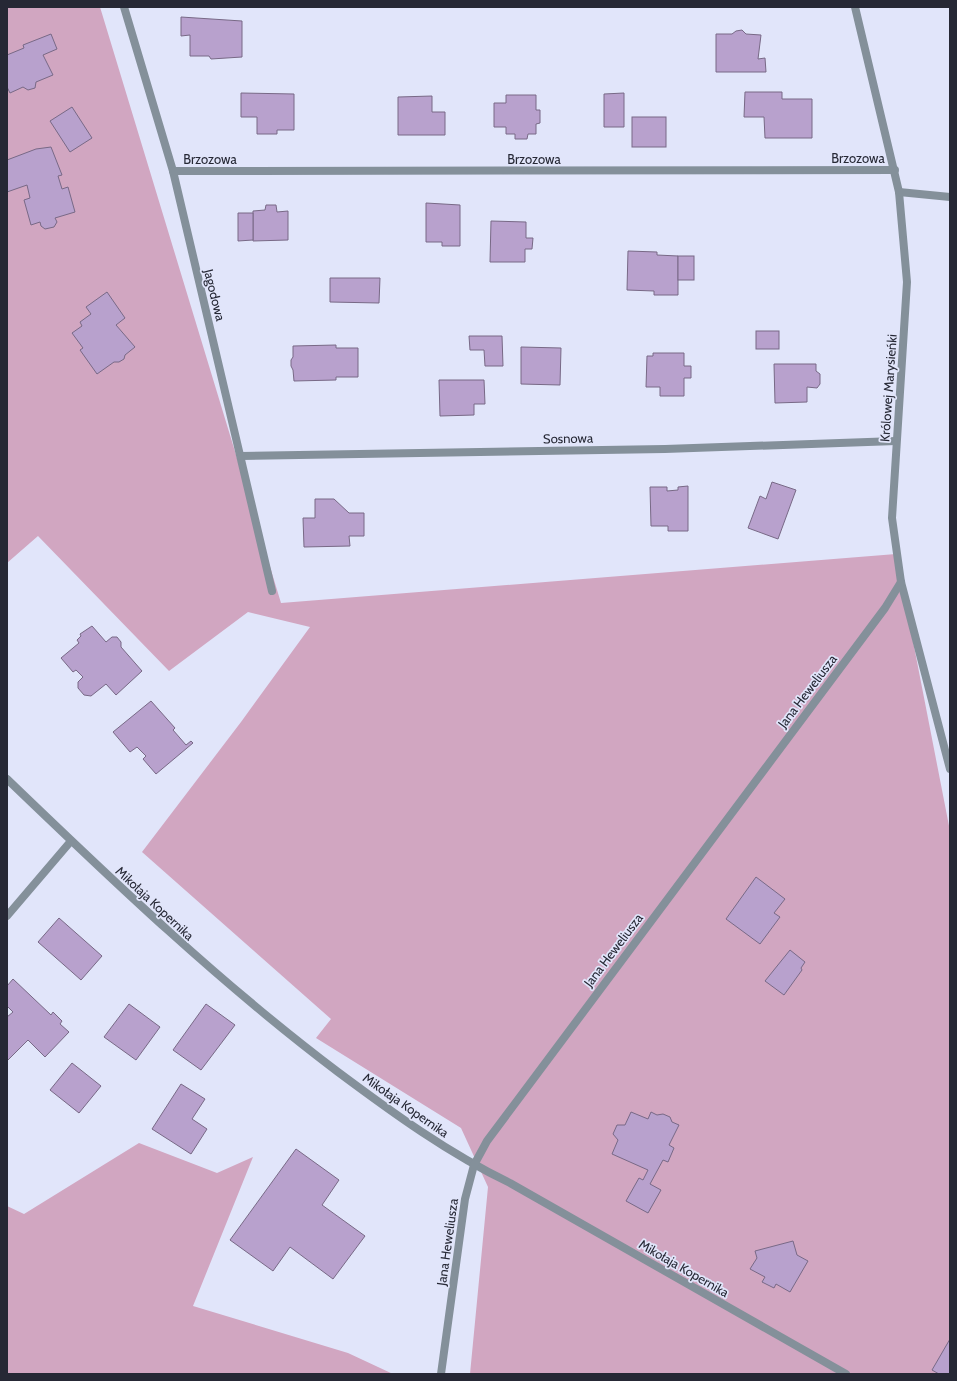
<svg xmlns="http://www.w3.org/2000/svg" width="957" height="1381" viewBox="0 0 957 1381" font-family="Cabin,sans-serif">
	<style>
		.green { fill: #d1a6c1 }
		.building { fill: #b8a1cd; stroke: #786986 }
		.lines { fill: none; stroke-linecap: round; stroke-linejoin: round }
		.street { stroke: #84909a; stroke-width: 8 }
		.labels { text-anchor: middle; stroke-width: 3.5; stroke-linejoin: round; paint-order: stroke }
		.street-label { font-size: 13px; fill: #262835; stroke: #e1e5fa }
	</style>
	<rect width="100%" height="100%" fill="#e1e5fa"/>
	<g class="green">
		<path d="M 7,7 L 100,7 L 281,603 L 896,554 L 950,831 L 950,1374 L 470,1374 L 488,1187 L 461,1128 L 316,1038 L 331,1019 L 142,852 L 241,722 L 310,627 L 248,612 L 169,671 L 38,536 L 7,563 Z"/>
		<path d="M 139,1143 L 217,1173 L 253,1157 L 193,1306 L 348,1353 L 393,1374 L 7,1374 L 7,1206 L 24,1214 Z"/>
	</g>
	<g class="building">
		<path d="M 181,17 L 242,21 L 242,57 L 211,59 L 209,56 L 190,56 L 190,35 L 181,36 Z"/>
		<path d="M 742,30 L 746,34 L 761,35 L 758,59 L 765,58 L 766,72 L 716,72 L 716,34 L 732,34 L 736,31 Z"/>
		<path d="M 51,34 L 57,49 L 43,55 L 53,75 L 36,82 L 35,88 L 28,90 L 23,87 L 10,93 L 7,87 L 7,55 L 24,48 L 23,45 Z"/>
		<path d="M 745,92 L 782,92 L 782,99 L 812,99 L 812,138 L 765,138 L 764,117 L 744,117 Z"/>
		<path d="M 241,93 L 294,94 L 294,130 L 277,130 L 277,134 L 257,134 L 257,117 L 241,117 Z"/>
		<path d="M 624,93 L 624,127 L 604,127 L 604,94 Z"/>
		<path d="M 506,95 L 536,95 L 536,110 L 540,110 L 540,123 L 536,124 L 536,134 L 528,134 L 527,139 L 515,139 L 515,134 L 506,134 L 506,127 L 494,127 L 494,103 L 506,103 Z"/>
		<path d="M 432,96 L 432,112 L 445,112 L 445,135 L 398,135 L 398,97 Z"/>
		<path d="M 72,107 L 92,138 L 70,152 L 50,121 Z"/>
		<rect x="632" y="117" width="34" height="30"/>
		<path d="M 51,147 L 62,175 L 58,176 L 62,189 L 68,187 L 75,212 L 55,218 L 57,222 L 54,227 L 45,229 L 41,226 L 40,222 L 31,225 L 24,200 L 30,198 L 27,185 L 7,192 L 7,160 L 36,149 Z"/>
		<path d="M 426,203 L 460,205 L 460,246 L 442,246 L 442,242 L 426,242 Z"/>
		<path d="M 266,205 L 276,205 L 277,212 L 288,211 L 288,240 L 253,241 L 253,211 L 265,210 Z"/>
		<path d="M 238,213 L 253,213 L 253,240 L 238,241 Z"/>
		<path d="M 491,221 L 526,222 L 526,238 L 533,238 L 532,249 L 525,249 L 525,262 L 490,262 Z"/>
		<path d="M 628,251 L 657,252 L 657,255 L 678,256 L 678,295 L 654,295 L 654,291 L 627,290 Z"/>
		<rect x="678" y="256" width="16" height="24"/>
		<path d="M 330,278 L 380,278 L 379,303 L 330,302 Z"/>
		<path d="M 107,292 L 125,318 L 116,325 L 135,347 L 125,355 L 124,359 L 119,362 L 114,362 L 97,374 L 80,350 L 83,348 L 72,333 L 82,326 L 80,322 L 91,314 L 86,307 Z"/>
		<rect x="756" y="331" width="23" height="18"/>
		<path d="M 469,336 L 502,336 L 503,366 L 485,366 L 484,350 L 470,350 Z"/>
		<path d="M 336,345 L 336,348 L 358,348 L 358,377 L 336,377 L 336,380 L 294,381 L 293,370 L 291,366 L 291,360 L 293,357 L 293,346 Z"/>
		<path d="M 521,347 L 561,348 L 560,385 L 521,384 Z"/>
		<path d="M 653,353 L 684,353 L 684,366 L 691,366 L 691,378 L 684,378 L 684,396 L 660,396 L 660,387 L 646,387 L 647,356 L 653,356 Z"/>
		<path d="M 774,364 L 816,364 L 816,371 L 820,374 L 820,384 L 817,388 L 807,387 L 807,402 L 775,403 Z"/>
		<path d="M 439,380 L 484,380 L 485,404 L 474,404 L 474,415 L 440,416 Z"/>
		<path d="M 772,482 L 796,490 L 778,539 L 748,528 L 760,496 L 766,499 Z"/>
		<path d="M 688,486 L 688,531 L 668,531 L 668,526 L 651,526 L 650,487 L 667,487 L 667,491 L 678,490 L 678,487 Z"/>
		<path d="M 315,499 L 334,499 L 349,513 L 364,513 L 364,536 L 349,536 L 350,546 L 304,547 L 303,518 L 315,518 Z"/>
		<path d="M 92,626 L 106,642 L 112,637 L 117,637 L 121,642 L 121,647 L 142,671 L 116,695 L 106,684 L 91,696 L 84,695 L 78,688 L 78,682 L 83,677 L 76,670 L 73,672 L 61,658 L 79,643 L 77,640 L 81,636 L 80,634 Z"/>
		<path d="M 151,701 L 175,728 L 173,730 L 186,745 L 191,741 L 193,743 L 156,774 L 143,759 L 146,756 L 137,747 L 130,752 L 113,732 Z"/>
		<path d="M 756,877 L 785,899 L 774,913 L 780,917 L 760,944 L 726,919 Z"/>
		<path d="M 59,918 L 102,956 L 81,980 L 38,942 Z"/>
		<path d="M 790,950 L 805,962 L 801,968 L 802,970 L 784,995 L 765,981 Z"/>
		<path d="M 13,979 L 51,1015 L 53,1012 L 62,1021 L 60,1024 L 69,1032 L 45,1057 L 28,1040 L 7,1061 L 7,1017 L 13,1012 L 7,1006 L 7,986 Z"/>
		<path d="M 129,1004 L 160,1027 L 136,1060 L 104,1037 Z"/>
		<path d="M 206,1004 L 235,1025 L 201,1070 L 173,1050 Z"/>
		<path d="M 72,1063 L 101,1086 L 79,1113 L 50,1090 Z"/>
		<path d="M 181,1084 L 205,1099 L 192,1119 L 207,1129 L 191,1154 L 152,1129 Z"/>
		<path d="M 631,1112 L 648,1119 L 651,1112 L 657,1115 L 663,1114 L 670,1117 L 672,1122 L 679,1125 L 669,1145 L 674,1148 L 668,1162 L 663,1160 L 650,1184 L 661,1190 L 648,1213 L 626,1201 L 639,1178 L 643,1180 L 648,1170 L 612,1154 L 618,1140 L 613,1134 L 617,1125 L 625,1125 Z"/>
		<path d="M 296,1149 L 339,1180 L 322,1205 L 365,1236 L 333,1279 L 290,1247 L 273,1271 L 230,1240 Z"/>
		<path d="M 793,1241 L 797,1255 L 808,1261 L 790,1292 L 776,1284 L 774,1288 L 762,1282 L 765,1277 L 750,1269 L 757,1258 L 755,1251 Z"/>
		<path d="M 950,1339 L 950,1374 L 939,1374 L 932,1370 Z"/>
	</g>
	<g class="lines">
		<g class="street">
			<path d="M 124,7 L 173,171 L 272,591"/>
			<path d="M 855,7 L 899,192 L 907,282 L 892,518 L 901,582 L 950,769"/>
			<path d="M 173,171 L 895,170"/>
			<path d="M 899,192 L 950,197"/>
			<path d="M 241,456 L 665,449 L 896,441"/>
			<path d="M 7,779 C 113,881 220,983 338,1072 C 393,1113 448,1153 510,1183 L 846,1374"/>
			<path d="M 7,916 L 71,841"/>
			<path d="M 441,1374 L 465,1199 L 474,1165 L 487,1141 L 885,608 L 901,582"/>
		</g>
	</g>
	<g class="labels">
		<g class="street-label">
			<text x="858" y="163">Brzozowa</text>
			<text x="210" y="164">Brzozowa</text>
			<text x="534" y="164">Brzozowa</text>
			<text transform="translate(215 295) rotate(76)" y="5">Jagodowa</text>
			<text transform="translate(888 388) rotate(-86)" y="5">Królowej Marysieńki</text>
			<text transform="translate(568 438) rotate(-1)" y="5">Sosnowa</text>
			<text transform="translate(807 691) rotate(-53)" y="5">Jana Heweliusza</text>
			<text transform="translate(155 903) rotate(43)" y="5">Mikołaja Kopernika</text>
			<text transform="translate(613 950) rotate(-53)" y="5">Jana Heweliusza</text>
			<text transform="translate(406 1105) rotate(35)" y="5">Mikołaja Kopernika</text>
			<text transform="translate(447 1242) rotate(-82)" y="5">Jana Heweliusza</text>
			<text transform="translate(684 1268) rotate(30)" y="5">Mikołaja Kopernika</text>
		</g>
	</g>
	<rect width="957" height="1381" fill="none" stroke="#262835" stroke-width="16"/>
</svg>
